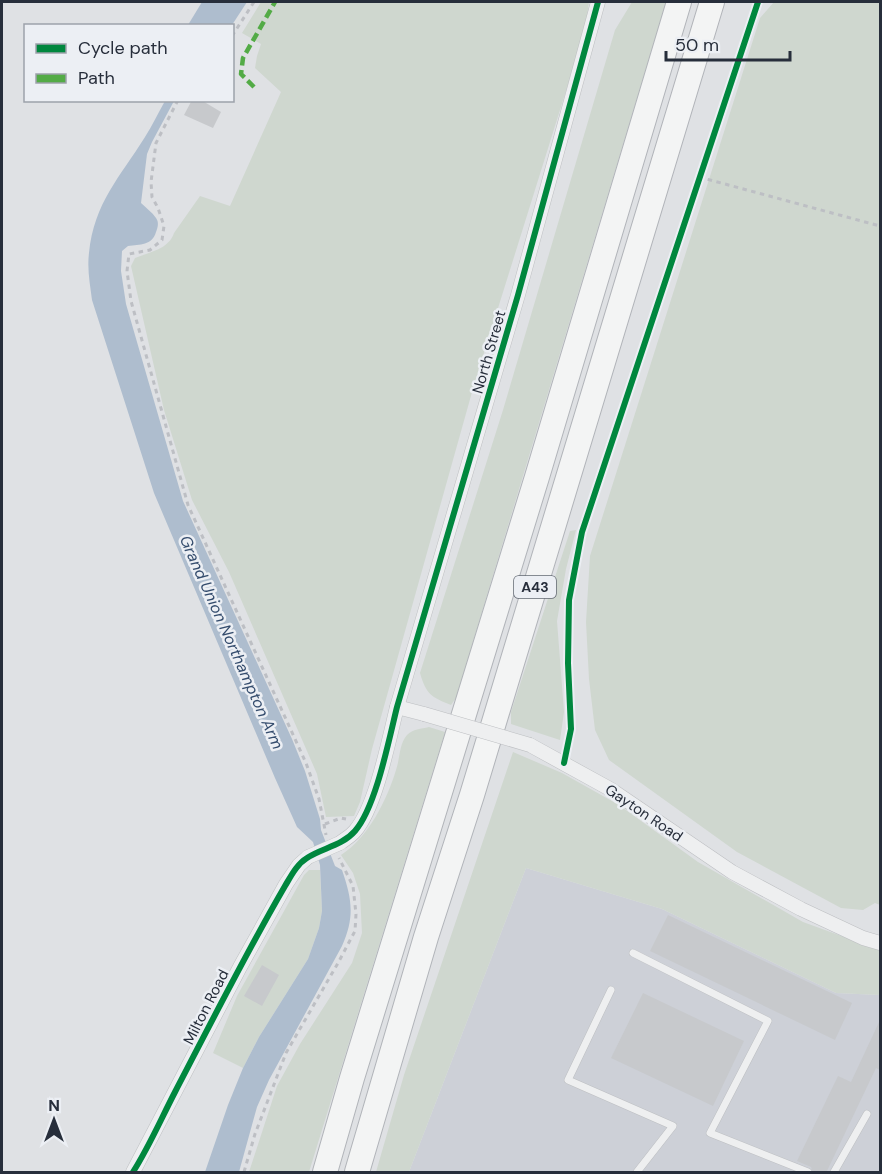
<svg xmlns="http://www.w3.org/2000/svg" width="882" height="1174" viewBox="0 0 882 1174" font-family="'DM Sans',sans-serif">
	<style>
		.built { fill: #cdd0d7 }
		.green { fill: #cfd7cf }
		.water { fill: #aebdce }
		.building { fill: #c7c9cc }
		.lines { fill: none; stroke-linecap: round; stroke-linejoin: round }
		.lane-casing { stroke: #bdbfc2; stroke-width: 8 }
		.street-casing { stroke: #bdbfc2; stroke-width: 15 }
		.highway-casing { stroke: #b1b4b9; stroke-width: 26 }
		.path { stroke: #bdbfc4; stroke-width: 3; stroke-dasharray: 4.5 4.5; stroke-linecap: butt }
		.lane { stroke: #eeeff0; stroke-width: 7 }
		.street { stroke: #eeeff0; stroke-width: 14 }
		.highway { stroke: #f3f4f4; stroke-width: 24 }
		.street-bridge-casing { stroke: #bdbfc2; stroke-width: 15; stroke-linecap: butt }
		.street-bridge { stroke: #eeeff0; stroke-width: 14 }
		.quiet { stroke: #53ab46; stroke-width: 4.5; stroke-dasharray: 9 4.5; stroke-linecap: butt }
		.cycleway-casing { stroke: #eceff4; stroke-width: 10 }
		.cycleway { stroke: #00873e; stroke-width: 6 }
		.labels { text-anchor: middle; stroke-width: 5; stroke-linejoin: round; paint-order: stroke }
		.shield { fill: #eceff4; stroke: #626872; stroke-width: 1.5 }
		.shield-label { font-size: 14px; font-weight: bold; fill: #272e3b }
		.street-label { font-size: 15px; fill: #272e3b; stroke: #eceff4 }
		.water-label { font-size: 16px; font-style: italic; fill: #344c6d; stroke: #eceff4 }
	</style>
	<rect width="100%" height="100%" fill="#dfe1e4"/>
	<path class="built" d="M 526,868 L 662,909 L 836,993 L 880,995 L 880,1172 L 409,1172 Z"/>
	<g class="green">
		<path d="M 261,2 L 589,2 L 585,30 L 474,385 L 372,749 L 360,802 L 354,816 L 326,817 L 317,774 L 229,572 L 192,500 L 164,410 L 131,266 L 135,258 C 150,252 169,249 174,233 L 200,196 L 230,206 L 281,92 L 255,68 L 257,56 L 261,44 L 242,33 Z"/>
		<path d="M 632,2 L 666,2 L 456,698 L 451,705 C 431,697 426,694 420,673 L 503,410 L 615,30 Z"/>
		<path d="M 774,2 L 880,2 L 880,905 L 875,903 L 863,910 L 841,908 L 737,852 L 609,760 L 595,730 L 589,679 L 586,622 L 590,556 L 760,18 Z"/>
		<path d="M 576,530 L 566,569 L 557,621 L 564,712 L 560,740 L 511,724 L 511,712 L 570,531 Z"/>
		<path d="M 429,727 L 445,732 L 309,1172 L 249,1172 L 277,1086 L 300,1044 L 352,963 L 362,933 L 360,894 L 353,873 L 341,855 C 368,838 387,800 396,770 C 400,759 399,744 407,735 C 413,729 421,729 429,727 Z"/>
		<path d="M 513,752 L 562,773 L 619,805 L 698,862 L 803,922 L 880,950 L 880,995 L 836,993 L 662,909 L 526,868 L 409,1172 L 376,1172 L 404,1075 Z"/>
		<path d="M 309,870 L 320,870 L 322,911 L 319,928 L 308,959 L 259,1037 L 243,1068 L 213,1053 L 237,996 L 304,875 Z"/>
	</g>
	<g class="water">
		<path d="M 202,2 L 247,2 L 232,25 L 188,25 Z"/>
		<path d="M 165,101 L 174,101 L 152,142 L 147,154 L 141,203 C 146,208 152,212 156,218 C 159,222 158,227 156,232 C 152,246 140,244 128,246 L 122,251 L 121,271 L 126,304 L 183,501 L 292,739 L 305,771 L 320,819 L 321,830 L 335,866 L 342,870 C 352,899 355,917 342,946 L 269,1080 L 257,1107 L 239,1172 L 205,1172 L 228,1105 L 243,1068 L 259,1037 L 308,959 L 319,928 L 322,911 L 320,865 L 313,842 L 297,827 L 275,778 L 154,493 L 92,300 C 90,284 87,269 89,253 C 94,203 120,177 145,137 C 152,126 158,113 165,101 Z"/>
	</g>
	<g class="building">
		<path d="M 192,100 L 201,100 L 221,112 L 213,128 L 184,115 Z"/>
		<path d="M 668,915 L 852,1003 L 835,1040 L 650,951 Z"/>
		<path d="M 262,965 L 279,975 L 262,1006 L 244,996 Z"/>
		<path d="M 643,993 L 744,1041 L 713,1106 L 611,1058 Z"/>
		<path d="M 880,1020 L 880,1070 L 876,1068 L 826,1173 L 813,1173 L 811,1167 L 797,1161 L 838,1076 L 851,1082 Z"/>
	</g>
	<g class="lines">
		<defs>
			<g id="lane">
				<path d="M 633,953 L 768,1021 L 710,1133 L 808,1172"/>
				<path d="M 611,990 L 568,1080 L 673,1126 L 637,1172"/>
				<path d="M 834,1172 L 867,1114"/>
			</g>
			<g id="street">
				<path d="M 397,707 L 424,714"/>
				<path d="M 530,745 L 610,789 L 732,872 L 801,909 L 863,938 L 880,943"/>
				<path d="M 340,843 C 345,839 351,836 355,831 C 376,807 389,739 397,707 L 518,295 L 598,2"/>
				<path d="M 133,1172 L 240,967 L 286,884 L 299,865 L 308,857"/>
			</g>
			<g id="highway">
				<path d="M 325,1172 L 352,1078 L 537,477 L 679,2"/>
				<path d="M 357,1172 L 426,937 L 472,795 L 712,2"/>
			</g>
		</defs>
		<use href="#lane" class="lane-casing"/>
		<use href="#street" class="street-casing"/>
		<use href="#highway" class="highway-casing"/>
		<g class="path">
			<path d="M 232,36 L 254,2"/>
			<path d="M 178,100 L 156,143 L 151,182 L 152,197 L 158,208 L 164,226 L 162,240 L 150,250 L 129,254 L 127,271 L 131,301 L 188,505 L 306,763 L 319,799 L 326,835"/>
			<path d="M 699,177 L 880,226"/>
			<path d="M 325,824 L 341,818 L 346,819"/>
			<path d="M 244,1172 L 255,1134 L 286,1053 L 338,963 L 355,931 L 356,914 L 353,886 L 339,858"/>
		</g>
		<use href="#lane" class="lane"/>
		<use href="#street" class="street"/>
		<use href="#highway" class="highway"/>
		<defs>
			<g id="street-bridge">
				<path d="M 424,714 L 530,745"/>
				<path d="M 308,857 L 340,843"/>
			</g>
		</defs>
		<use href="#street-bridge" class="street-bridge-casing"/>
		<use href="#street-bridge" class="street-bridge"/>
		<path class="quiet" d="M 254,87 L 241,74 L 243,58 L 275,2"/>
		<defs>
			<g id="cycleway">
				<path d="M 564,763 L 571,729 L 568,663 L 569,600 L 582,532 L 758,2"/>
				<path d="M 133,1172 C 149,1147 161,1119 175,1092 C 211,1023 246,953 285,886 C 291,876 297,864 307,858 C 322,848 342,846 355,831 C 376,807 389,739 397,707 L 518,295 L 598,2"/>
			</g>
		</defs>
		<use href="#cycleway" class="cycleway-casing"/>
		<use href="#cycleway" class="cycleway"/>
	</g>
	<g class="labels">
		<rect class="shield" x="514" y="576" width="42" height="22" rx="4.5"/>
		<g class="shield-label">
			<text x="535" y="592">A43</text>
		</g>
		<g class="street-label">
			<text transform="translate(489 352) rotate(-74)" y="5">North Street</text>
			<text transform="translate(644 813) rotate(34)" y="5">Gayton Road</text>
			<text transform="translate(206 1007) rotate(-63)" y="5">Milton Road</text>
		</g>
		<g class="water-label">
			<text transform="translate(232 642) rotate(66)" y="6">Grand Union Northampton Arm</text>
		</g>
	</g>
	<rect width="882" height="1174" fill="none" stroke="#272e3b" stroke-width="6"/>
	<rect x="24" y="24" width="210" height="78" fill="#eceff4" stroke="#9da2aa" stroke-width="1.5"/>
	<rect x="36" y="44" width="30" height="9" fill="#00873e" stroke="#9da2aa" stroke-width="1.5"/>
	<text x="78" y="54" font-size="18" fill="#272e3b">Cycle path</text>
	<rect x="36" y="74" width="30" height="9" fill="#53ab46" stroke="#9da2aa" stroke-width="1.5"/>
	<text x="78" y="84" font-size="18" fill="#272e3b">Path</text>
	<g transform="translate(54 1120)" stroke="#eceff4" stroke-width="4.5" paint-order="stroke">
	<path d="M0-4.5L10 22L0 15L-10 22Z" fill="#272e3b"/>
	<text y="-9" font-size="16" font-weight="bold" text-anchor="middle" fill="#272e3b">N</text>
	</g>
	<path d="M666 51v9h124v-9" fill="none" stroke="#272e3b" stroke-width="3"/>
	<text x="675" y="51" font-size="18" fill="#272e3b" stroke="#eceff4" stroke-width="4.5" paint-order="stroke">50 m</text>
</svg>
